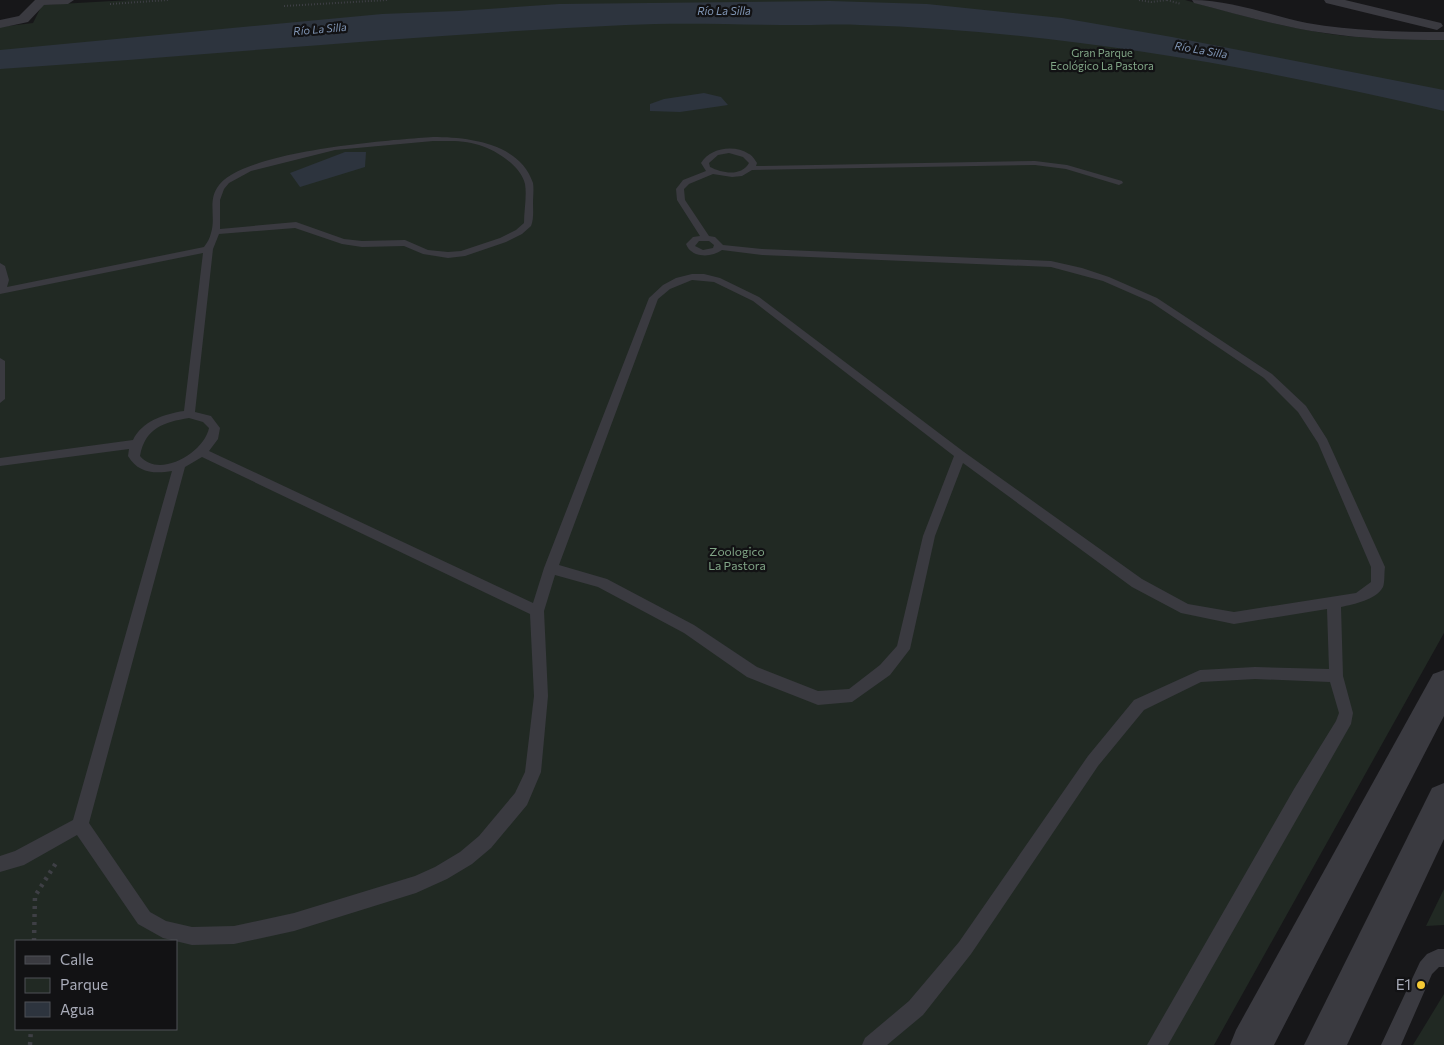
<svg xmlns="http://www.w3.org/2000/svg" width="1444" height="1045" viewBox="0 0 1444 1045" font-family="Commissioner,sans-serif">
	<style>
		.green { fill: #212923; fill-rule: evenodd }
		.water { fill: #2d343e }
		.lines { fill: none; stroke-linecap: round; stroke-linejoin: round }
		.path-far1 { stroke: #3e3f45; stroke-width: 2; stroke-dasharray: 1 2; stroke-linecap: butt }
		.path { stroke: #3e3f45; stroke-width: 4.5; stroke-dasharray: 3 5; stroke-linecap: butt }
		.service { fill: #3a3a40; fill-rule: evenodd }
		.minor { fill: #3a3a40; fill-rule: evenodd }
		.tertiary { fill: #3a3a40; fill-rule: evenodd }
		.poi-dot { fill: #f5c934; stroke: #121214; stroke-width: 2 }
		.labels { text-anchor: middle; stroke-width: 4.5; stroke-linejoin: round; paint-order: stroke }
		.far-water-label { font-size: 11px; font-style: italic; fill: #8096b5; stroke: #121214 }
		.far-park-label { font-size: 11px; fill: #80a586; stroke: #121214 }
		.park-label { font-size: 12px; fill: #80a586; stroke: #121214 }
		.near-poi-label { font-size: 15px; fill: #a9acb9; stroke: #121214; text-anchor: end }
	</style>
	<rect width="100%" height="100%" fill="#171719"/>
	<g class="green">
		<path d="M 130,0 L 1185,0 C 1233,13 1281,27 1330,34 C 1367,39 1406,39 1444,40 L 1444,633 L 1214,1045 L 0,1045 L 0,27 L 33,23 L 42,5 ZM 16,941 L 176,941 L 176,1029 L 16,1029 Z"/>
		<path d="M 1444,889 L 1444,925 L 1426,926 Z"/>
		<path d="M 1444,994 L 1444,1045 L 1413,1045 Z"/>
	</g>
	<g class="water">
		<path d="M 830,1 L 927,4 L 1062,18 L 1172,37 L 1444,90 L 1444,111 C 1251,66 1058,31 860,25 C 840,24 821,25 801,25 C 743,25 685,22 626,25 C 417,35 209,55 0,69 L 0,50 L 382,14 L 458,11 L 559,4 Z"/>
		<path d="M 704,93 L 721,97 L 728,105 L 680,112 L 650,111 L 650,104 L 664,99 Z"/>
		<path d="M 345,152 L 366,152 L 365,167 L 300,187 L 290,173 Z"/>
	</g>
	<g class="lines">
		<g class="path-far1">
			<path d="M 1139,0 L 1151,2 L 1167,0"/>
			<path d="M 1167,0 L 1181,4"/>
			<path d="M 110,4 L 168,0"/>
			<path d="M 284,6 L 388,0"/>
		</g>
		<g class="path">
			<path d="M 34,941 L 35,896 L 56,863"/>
			<path d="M 30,1045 L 31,1029"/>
		</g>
		<g class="service">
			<path d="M 433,137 C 468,137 520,143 533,183 C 534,189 533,197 533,203 C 533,210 534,219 531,226 L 522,234 L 506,242 L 465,256 L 448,258 L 423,254 L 404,246 L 362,247 L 342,244 L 295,228 L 219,234 L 213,249 L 195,412 L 211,416 L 220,428 L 218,439 L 209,451 L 533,603 L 544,568 L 649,298 L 663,285 L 676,278 L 692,274 L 704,274 L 720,278 L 759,297 L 964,452 L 1142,579 L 1188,604 L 1234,612 L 1356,593 L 1371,582 L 1371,567 L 1318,443 L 1298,412 L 1264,378 L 1151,302 L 1103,281 L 1051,267 L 762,255 L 722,250 C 711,258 691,258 686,244 L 693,237 L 700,236 L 677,200 L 676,189 L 683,180 L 706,171 L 701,163 C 710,148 734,144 749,154 C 752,155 755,160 757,163 L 756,166 L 1035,161 L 1067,165 L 1122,181 L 1123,183 L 1119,185 L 1066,169 L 1035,165 L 752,170 L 742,176 L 732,177 L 713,174 L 689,184 L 684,189 L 685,200 L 709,236 L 715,237 L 723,245 L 762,249 L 1051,261 L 1082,268 L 1109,277 L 1157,298 L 1272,374 L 1306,406 L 1327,439 L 1385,567 C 1384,573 1385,582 1383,587 C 1376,600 1354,604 1341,607 L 1343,676 L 1353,713 L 1351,724 L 1168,1045 L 1147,1045 L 1294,789 L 1336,721 L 1339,713 L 1330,682 L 1255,679 L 1201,682 L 1144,710 L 1098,766 L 971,954 L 923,1015 L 887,1045 L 862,1045 L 865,1038 L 909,1001 L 959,942 L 1088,756 L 1134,700 L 1200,670 L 1255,667 L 1329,669 L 1327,609 L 1234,624 L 1181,613 L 1132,587 L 963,463 L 935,536 L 910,649 L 890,675 L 852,702 L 818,705 L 747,677 L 684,633 L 598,587 L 555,575 L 544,611 L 548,696 L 541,772 L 527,805 L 491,848 L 472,864 L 447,879 L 416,893 L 294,931 L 234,944 L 192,945 L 163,938 L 138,924 L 77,835 L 24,865 L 0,872 L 0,856 L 15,851 L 73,820 L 172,471 C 154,474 138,473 128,456 L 129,449 L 0,466 L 0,458 L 133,440 C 142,421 164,414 184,411 L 203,253 L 0,294 L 0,263 L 5,266 L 9,280 L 7,287 L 204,247 C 207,243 210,238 211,233 C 216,218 208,202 217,188 C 238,151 390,140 433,137 ZM 433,141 C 448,141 465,140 479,145 C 496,150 521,166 525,184 C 527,196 524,211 524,223 L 516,230 L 500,238 L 461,251 L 448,252 L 428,250 L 405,240 L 362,241 L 344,239 L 296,222 L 220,229 L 220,200 L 224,189 L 229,183 L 251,171 L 335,150 ZM 729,153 L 743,157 L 749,163 C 741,177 722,173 710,167 L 709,163 L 718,155 ZM 699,241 L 709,241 L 714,245 L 713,248 L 703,250 L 695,246 ZM 692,280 L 714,282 L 753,301 L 954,456 L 923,536 L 897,646 L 880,665 L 849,689 L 818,691 L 757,667 L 694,625 L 607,579 L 559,565 L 658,299 L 670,289 ZM 189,418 L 203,422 L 209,428 C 204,453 159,479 140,456 C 145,428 164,422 189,418 ZM 202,457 L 530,614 L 534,696 L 525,772 L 515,793 L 479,836 L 460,852 L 435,867 L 415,876 L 294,913 L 234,926 L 192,927 L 166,921 L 150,912 L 89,823 L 185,467 Z"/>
			<path d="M 0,358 L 5,361 L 5,399 L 0,403 Z"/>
			<path d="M 1438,949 L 1444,949 L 1444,967 L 1439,967 L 1432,974 L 1401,1045 L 1381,1045 L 1420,962 L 1427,954 Z"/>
		</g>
		<g class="minor">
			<path d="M 35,0 L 74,0 L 68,4 L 44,5 L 28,22 L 0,28 L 0,20 L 19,16 Z"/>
			<path d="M 1192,0 C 1231,0 1269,15 1307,23 C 1353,31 1398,32 1444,32 L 1444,40 C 1404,40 1364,39 1325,33 C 1281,27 1237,14 1194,3 Z"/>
			<path d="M 1324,0 L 1345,0 L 1441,23 L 1443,26 L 1437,30 L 1326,3 Z"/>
		</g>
		<g class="tertiary">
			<path d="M 1444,670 L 1444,716 L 1274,1045 L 1230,1045 L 1236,1030 L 1433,674 Z"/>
			<path d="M 1444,783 L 1444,839 L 1347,1045 L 1304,1045 L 1432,788 Z"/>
		</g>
	</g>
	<circle class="poi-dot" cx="1421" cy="985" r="5"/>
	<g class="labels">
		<g class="far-water-label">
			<text x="724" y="15">Río La Silla</text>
			<text transform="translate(320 29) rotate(-5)" y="4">Río La Silla</text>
			<text transform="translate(1201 50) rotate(10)" y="4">Río La Silla</text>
		</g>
		<g class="far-park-label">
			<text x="1102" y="57">Gran Parque<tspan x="1102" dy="13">Ecológico La Pastora</tspan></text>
		</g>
		<g class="park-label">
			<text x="737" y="556">Zoologico<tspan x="737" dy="14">La Pastora</tspan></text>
		</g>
		<g class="near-poi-label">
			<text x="1411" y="990">E1</text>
		</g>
	</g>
	<rect x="15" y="940" width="162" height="90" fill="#121214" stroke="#4e5056"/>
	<rect x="25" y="956" width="25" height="8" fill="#3a3a40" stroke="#4e5056"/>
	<text x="60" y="965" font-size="15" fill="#a9acb9">Calle</text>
	<rect x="25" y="978" width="25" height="15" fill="#212923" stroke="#4e5056"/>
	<text x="60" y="990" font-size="15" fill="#a9acb9">Parque</text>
	<rect x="25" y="1002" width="25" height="15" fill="#2d343e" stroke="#4e5056"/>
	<text x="60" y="1015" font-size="15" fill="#a9acb9">Agua</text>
</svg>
